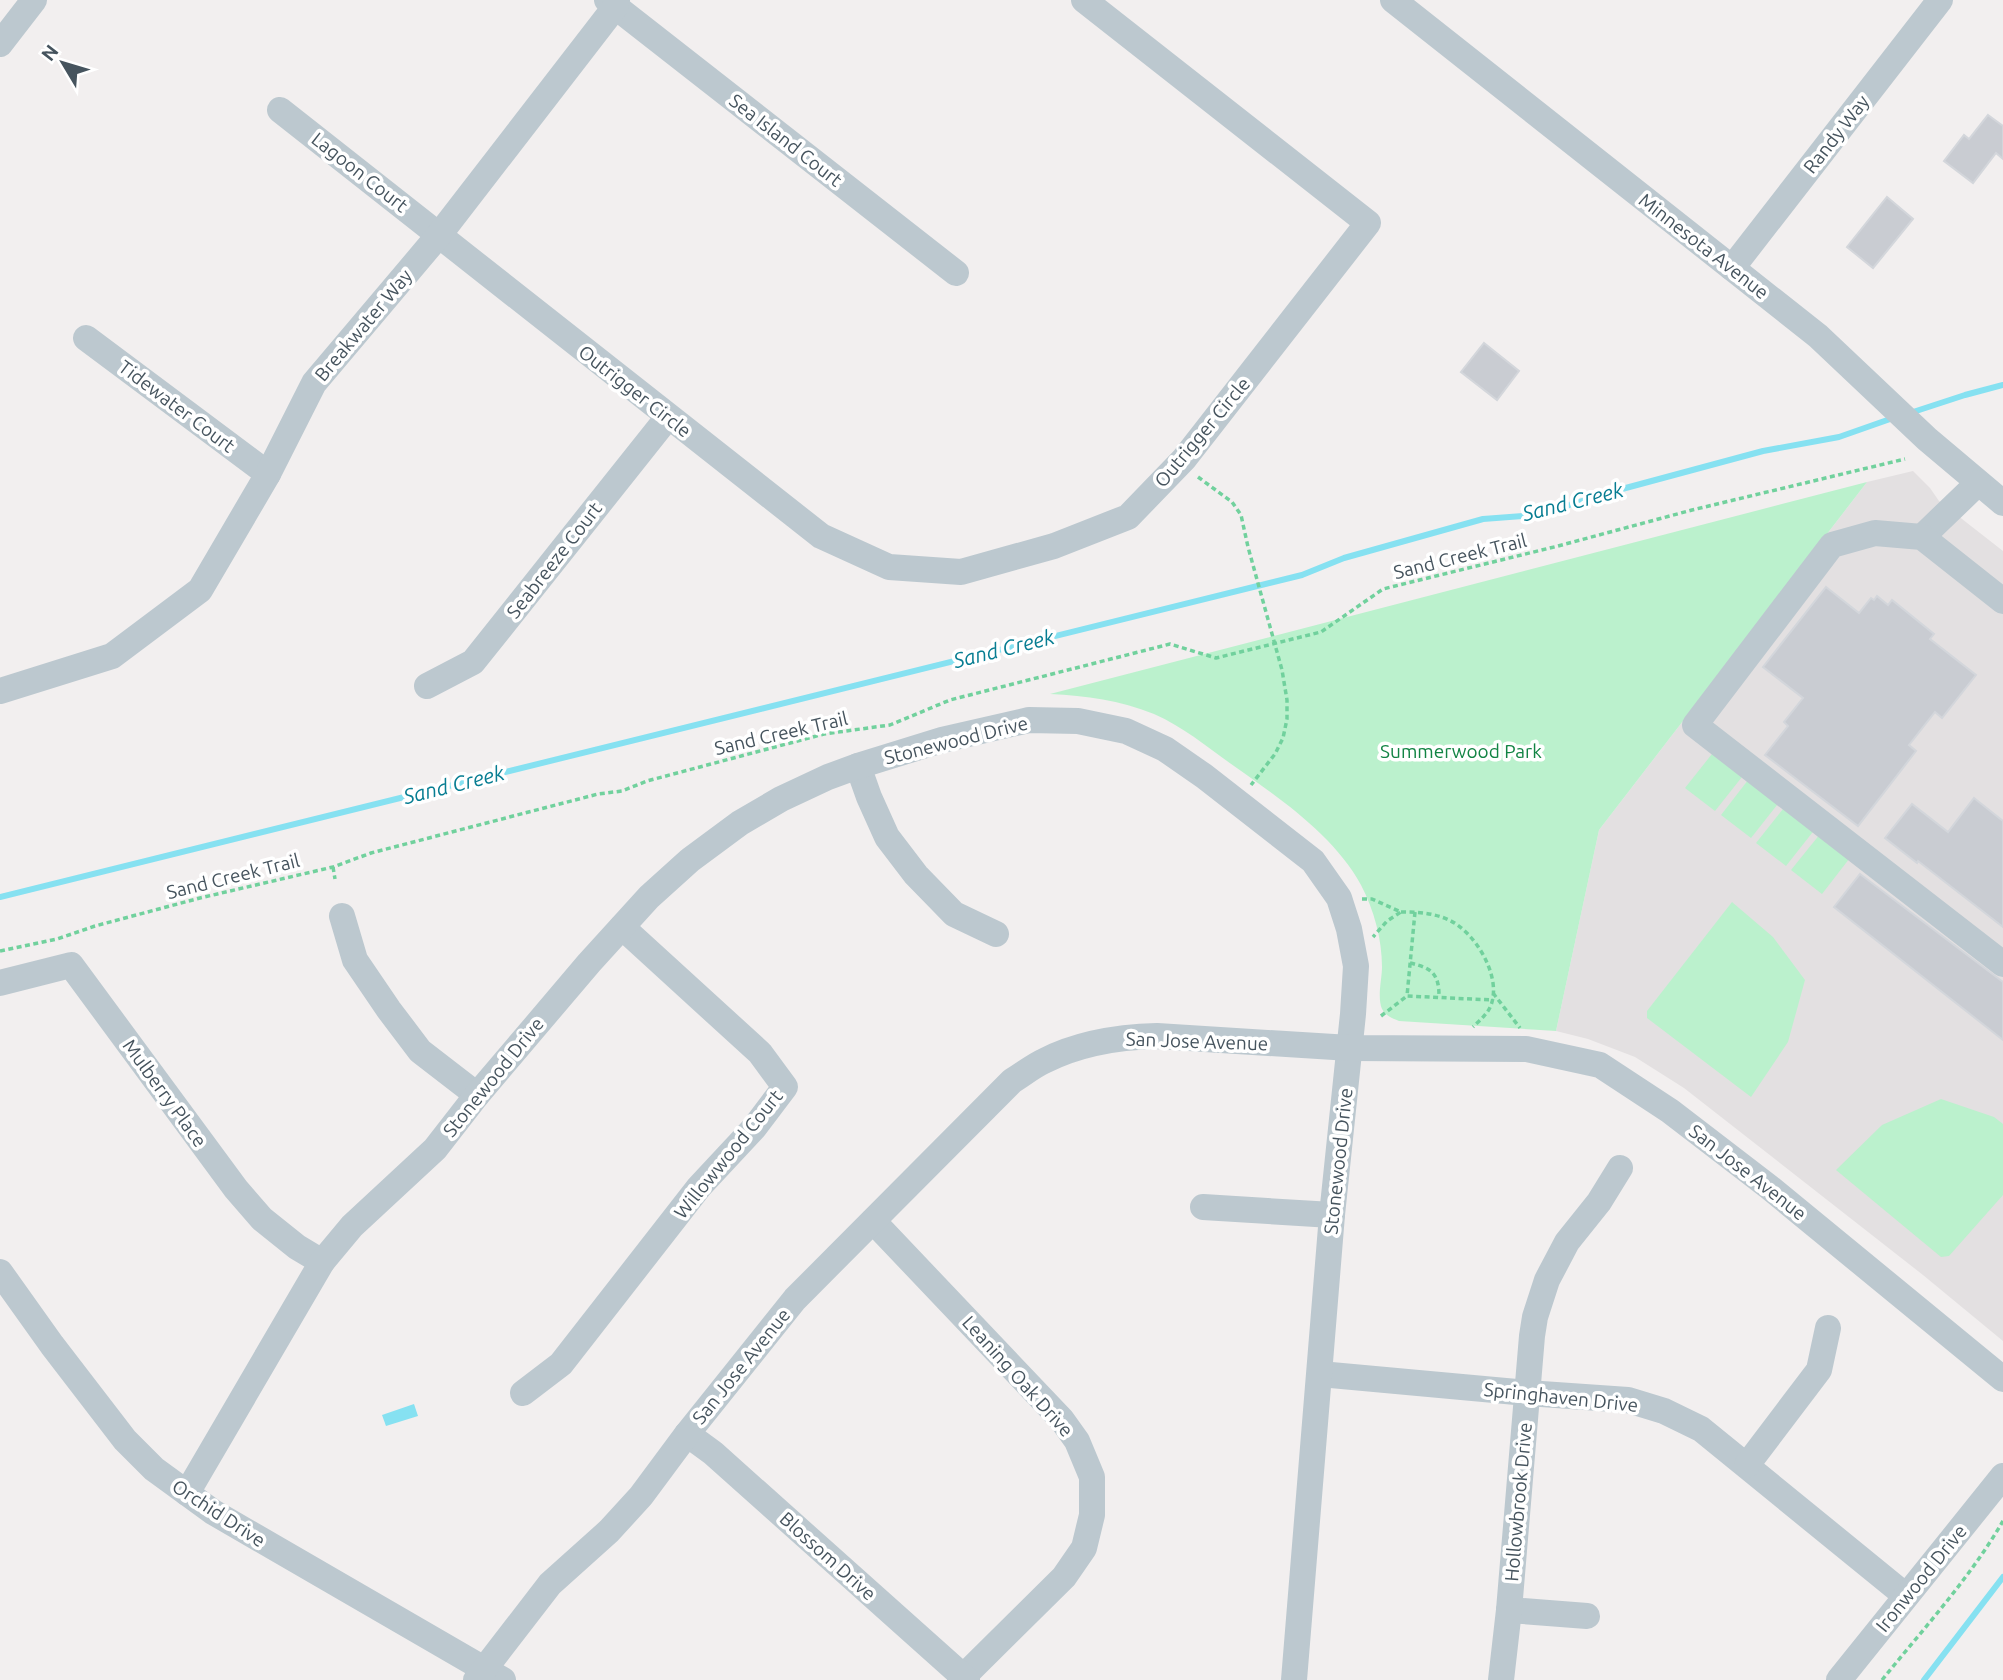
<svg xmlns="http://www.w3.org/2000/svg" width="2003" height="1680" viewBox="0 0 2003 1680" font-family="Ubuntu,sans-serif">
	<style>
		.education { fill: #e3e0e1 }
		.green { fill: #bbf1cd }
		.water { fill: #86e1f1 }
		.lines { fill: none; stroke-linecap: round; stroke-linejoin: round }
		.stream { stroke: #86e1f1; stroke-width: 6 }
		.building { fill: #c9ccd2; stroke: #d3d6db; stroke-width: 2 }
		.path { stroke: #71d19d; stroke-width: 3.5; stroke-dasharray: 5 3.5; stroke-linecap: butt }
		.minor { stroke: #bcc8cf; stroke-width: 26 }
		.labels { text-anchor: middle; stroke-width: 7; stroke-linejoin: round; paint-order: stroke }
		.street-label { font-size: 19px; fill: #46545e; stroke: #fff }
		.park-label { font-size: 19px; fill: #128444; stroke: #fff }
		.water-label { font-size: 21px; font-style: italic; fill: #077d92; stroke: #fff }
	</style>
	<rect width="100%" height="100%" fill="#f2efef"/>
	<path class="education" d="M 1913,471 L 1930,488 L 1939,501 L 2003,551 L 2003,1341 L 1923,1275 L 1684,1088 L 1635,1057 L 1588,1039 L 1556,1031 L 1599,830 L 1867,482 Z"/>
	<g class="green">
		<path d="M 1867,482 L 1599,830 L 1556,1031 L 1399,1021 C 1392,1018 1386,1016 1382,1009 C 1377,997 1382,979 1382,967 C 1382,939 1374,910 1361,885 C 1334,835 1279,798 1234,766 C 1208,748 1184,727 1154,714 C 1119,700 1087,696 1050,694 Z"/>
		<path d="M 1727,735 L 1757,758 L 1715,811 L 1685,788 Z"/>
		<path d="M 1762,762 L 1792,786 L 1751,838 L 1721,815 Z"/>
		<path d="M 1798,790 L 1827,814 L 1786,866 L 1756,843 Z"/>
		<path d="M 1833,818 L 1863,841 L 1822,894 L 1791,870 Z"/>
		<path d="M 1732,902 L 1773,937 L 1805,980 L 1788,1042 L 1751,1097 L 1647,1018 L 1647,1011 Z"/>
		<path d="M 1941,1099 L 1994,1117 L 2003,1124 L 2003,1195 L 1949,1256 L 1941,1257 L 1836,1170 L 1882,1125 Z"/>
	</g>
	<path class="water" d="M 414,1404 L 418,1416 L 386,1426 L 382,1415 Z"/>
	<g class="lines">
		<g class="stream">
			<path d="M 1910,413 L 1965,395 L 2003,385"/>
			<path d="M 0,897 L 1302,575 L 1344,558 L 1483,519 L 1536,515 L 1622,489 L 1763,451 L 1839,437 L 1893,418"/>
			<path d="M 1924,1680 L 2003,1577"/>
		</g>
	</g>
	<g class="building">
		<path d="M 1988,115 L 2003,126 L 2003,159 L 1996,153 L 1973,183 L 1944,161 L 1964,135 L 1969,139 Z"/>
		<path d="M 1887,197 L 1913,219 L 1873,268 L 1847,247 Z"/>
		<path d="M 1484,343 L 1519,371 L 1497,400 L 1461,372 Z"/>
		<path d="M 1826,587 L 1859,613 L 1871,598 L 1874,600 L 1877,596 L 1888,605 L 1892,600 L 1934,634 L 1930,639 L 1976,675 L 1942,718 L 1935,712 L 1909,745 L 1916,751 L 1858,826 L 1765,755 L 1788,726 L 1784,722 L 1803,698 L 1763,667 Z"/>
		<path d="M 1974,798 L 2003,821 L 2003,927 L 1918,861 L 1917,863 L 1885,838 L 1912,804 L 1948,832 Z"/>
		<path d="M 1860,874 L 2003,982 L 2003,1040 L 1834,907 Z"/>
	</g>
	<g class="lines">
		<g class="path">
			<path d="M 1198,477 L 1232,502 L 1241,515 L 1248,547 L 1282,670 L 1287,700 L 1287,719 L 1283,738 L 1275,754 L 1251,785"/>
			<path d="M 333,867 L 335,879"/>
			<path d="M 1362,899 L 1372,899 L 1401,912 L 1387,921 L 1373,937"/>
			<path d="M 1401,912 C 1418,912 1434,913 1449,920 C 1475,932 1500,974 1492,1002 C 1489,1013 1481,1019 1473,1027"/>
			<path d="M 1415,912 L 1407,996 L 1493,1000"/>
			<path d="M 0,951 L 57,939 L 95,926 L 200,898 L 333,867 L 371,853 L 598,794 L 622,791 L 647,781 L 824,734 L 890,725 L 950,700 L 1170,644 L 1216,658 L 1321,632 L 1383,589 L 1558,546 L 1692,510 L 1905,459"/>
			<path d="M 1410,963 C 1432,968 1439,974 1439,996"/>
			<path d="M 1493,993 L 1520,1028"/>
			<path d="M 1381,1016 L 1407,996"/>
			<path d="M 1882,1680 C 1924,1628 1970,1578 2003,1521"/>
		</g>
		<g class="minor">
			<path d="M 607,0 L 956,273"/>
			<path d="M 1393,0 L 1818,336 L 1927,439 L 2003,503"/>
			<path d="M 0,44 L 34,0"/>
			<path d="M 280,110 L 821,536 L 889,567 L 961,572 L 1054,546 L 1128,517 L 1184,459 L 1368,223 L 1084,0"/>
			<path d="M 1732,268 L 1940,0"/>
			<path d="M 86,338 L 268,474"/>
			<path d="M 1922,537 L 1978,483"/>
			<path d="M 2003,601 L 1922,537 L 1875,533 L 1832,545 L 1695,725 L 2003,964"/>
			<path d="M 427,686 L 473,662 L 668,417"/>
			<path d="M 0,691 L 112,656 L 200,590 L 268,474 L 314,383 L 439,235 L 615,7 L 617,0"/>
			<path d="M 858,766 L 869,797 L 887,837 L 916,875 L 954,914 L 996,934"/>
			<path d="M 342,916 L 355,960 L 389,1010 L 420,1051 L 477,1095"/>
			<path d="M 0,983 L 71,965 L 236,1189 L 262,1219 L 297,1247 L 322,1262"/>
			<path d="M 1203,1207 L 1332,1215"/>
			<path d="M 873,1221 L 1062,1420 L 1077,1441 L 1092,1477 L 1092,1515 L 1084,1548 L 1064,1577 L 960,1680"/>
			<path d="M 0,1272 L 52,1345 L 125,1440 L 154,1469 L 213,1512 L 503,1680"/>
			<path d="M 1320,1374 L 1527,1393 L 1628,1400 L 1664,1411 L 1701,1429 L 1906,1596"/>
			<path d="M 523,1393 L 561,1364 L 699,1187 L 754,1128 L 785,1087 L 760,1053 L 622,927"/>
			<path d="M 687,1434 L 713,1453 L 967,1680"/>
			<path d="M 1747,1465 L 1819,1370 L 1828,1328"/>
			<path d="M 187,1493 L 322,1262 L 352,1226 L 435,1149 L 477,1095 L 589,963 L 649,897 L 690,860 L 740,823 L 781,799 L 828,777 L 858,766 L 942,740 L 1029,720 L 1078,721 L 1126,731 L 1165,749 L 1204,776 L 1313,861 L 1339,898 L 1349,929 L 1356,966 L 1353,1014 L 1332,1215 L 1294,1680"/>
			<path d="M 1509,1610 L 1587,1616"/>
			<path d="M 476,1680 L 550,1584 L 609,1531 L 641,1496 L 687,1434 L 795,1299 L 1012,1081 C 1022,1075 1033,1066 1044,1061 C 1079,1043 1118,1037 1157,1036 L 1350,1048 L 1526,1049 L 1600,1065 L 1670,1111 L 1769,1187 L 2003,1379"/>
			<path d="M 1501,1680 L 1509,1610 L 1532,1336 L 1535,1317 L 1547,1280 L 1567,1242 L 1599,1202 L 1620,1168"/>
			<path d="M 1839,1680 L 2003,1476"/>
		</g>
	</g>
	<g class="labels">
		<g class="street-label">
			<text transform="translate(1836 134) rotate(-52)" y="7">Randy Way</text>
			<text transform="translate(786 140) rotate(38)" y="7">Sea Island Court</text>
			<text transform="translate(360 172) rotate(38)" y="7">Lagoon Court</text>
			<text transform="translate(1704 246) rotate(38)" y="7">Minnesota Avenue</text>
			<text transform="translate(363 325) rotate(-50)" y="7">Breakwater Way</text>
			<text transform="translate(635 391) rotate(38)" y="7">Outrigger Circle</text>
			<text transform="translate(177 406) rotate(37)" y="7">Tidewater Court</text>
			<text transform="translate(1202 432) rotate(-50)" y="7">Outrigger Circle</text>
			<text transform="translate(1460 556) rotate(-14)" y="7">Sand Creek Trail</text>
			<text transform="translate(554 560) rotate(-52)" y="7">Seabreeze Court</text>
			<text transform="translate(781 733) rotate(-13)" y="7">Sand Creek Trail</text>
			<text transform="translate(956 740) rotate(-14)" y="7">Stonewood Drive</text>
			<text transform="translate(233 876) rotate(-14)" y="7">Sand Creek Trail</text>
			<text transform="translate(1197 1041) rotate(2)" y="7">San Jose Avenue</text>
			<text transform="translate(493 1077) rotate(-51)" y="7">Stonewood Drive</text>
			<text transform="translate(165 1093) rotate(54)" y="7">Mulberry Place</text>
			<text transform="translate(728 1154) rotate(-51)" y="7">Willowwood Court</text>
			<text transform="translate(1338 1161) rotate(-84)" y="7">Stonewood Drive</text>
			<text transform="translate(1748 1172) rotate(38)" y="7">San Jose Avenue</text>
			<text transform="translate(741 1366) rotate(-51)" y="7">San Jose Avenue</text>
			<text transform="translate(1018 1376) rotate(48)" y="7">Leaning Oak Drive</text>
			<text transform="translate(1561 1397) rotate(6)" y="7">Springhaven Drive</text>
			<text transform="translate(1518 1502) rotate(-85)" y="7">Hollowbrook Drive</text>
			<text transform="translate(219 1513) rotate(33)" y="7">Orchid Drive</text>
			<text transform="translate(828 1556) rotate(42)" y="7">Blossom Drive</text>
			<text transform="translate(1921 1578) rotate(-51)" y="7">Ironwood Drive</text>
		</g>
		<g class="park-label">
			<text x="1461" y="758">Summerwood Park</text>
		</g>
		<g class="water-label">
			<text transform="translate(1573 502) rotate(-14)" y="7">Sand Creek</text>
			<text transform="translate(1004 649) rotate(-14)" y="7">Sand Creek</text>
			<text transform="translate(454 785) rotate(-14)" y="7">Sand Creek</text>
		</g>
	</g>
	<g transform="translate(63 63) rotate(308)" stroke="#ffffff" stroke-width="5" paint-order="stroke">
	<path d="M0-5L12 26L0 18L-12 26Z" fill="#46545e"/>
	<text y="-10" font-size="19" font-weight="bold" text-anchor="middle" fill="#46545e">N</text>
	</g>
</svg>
